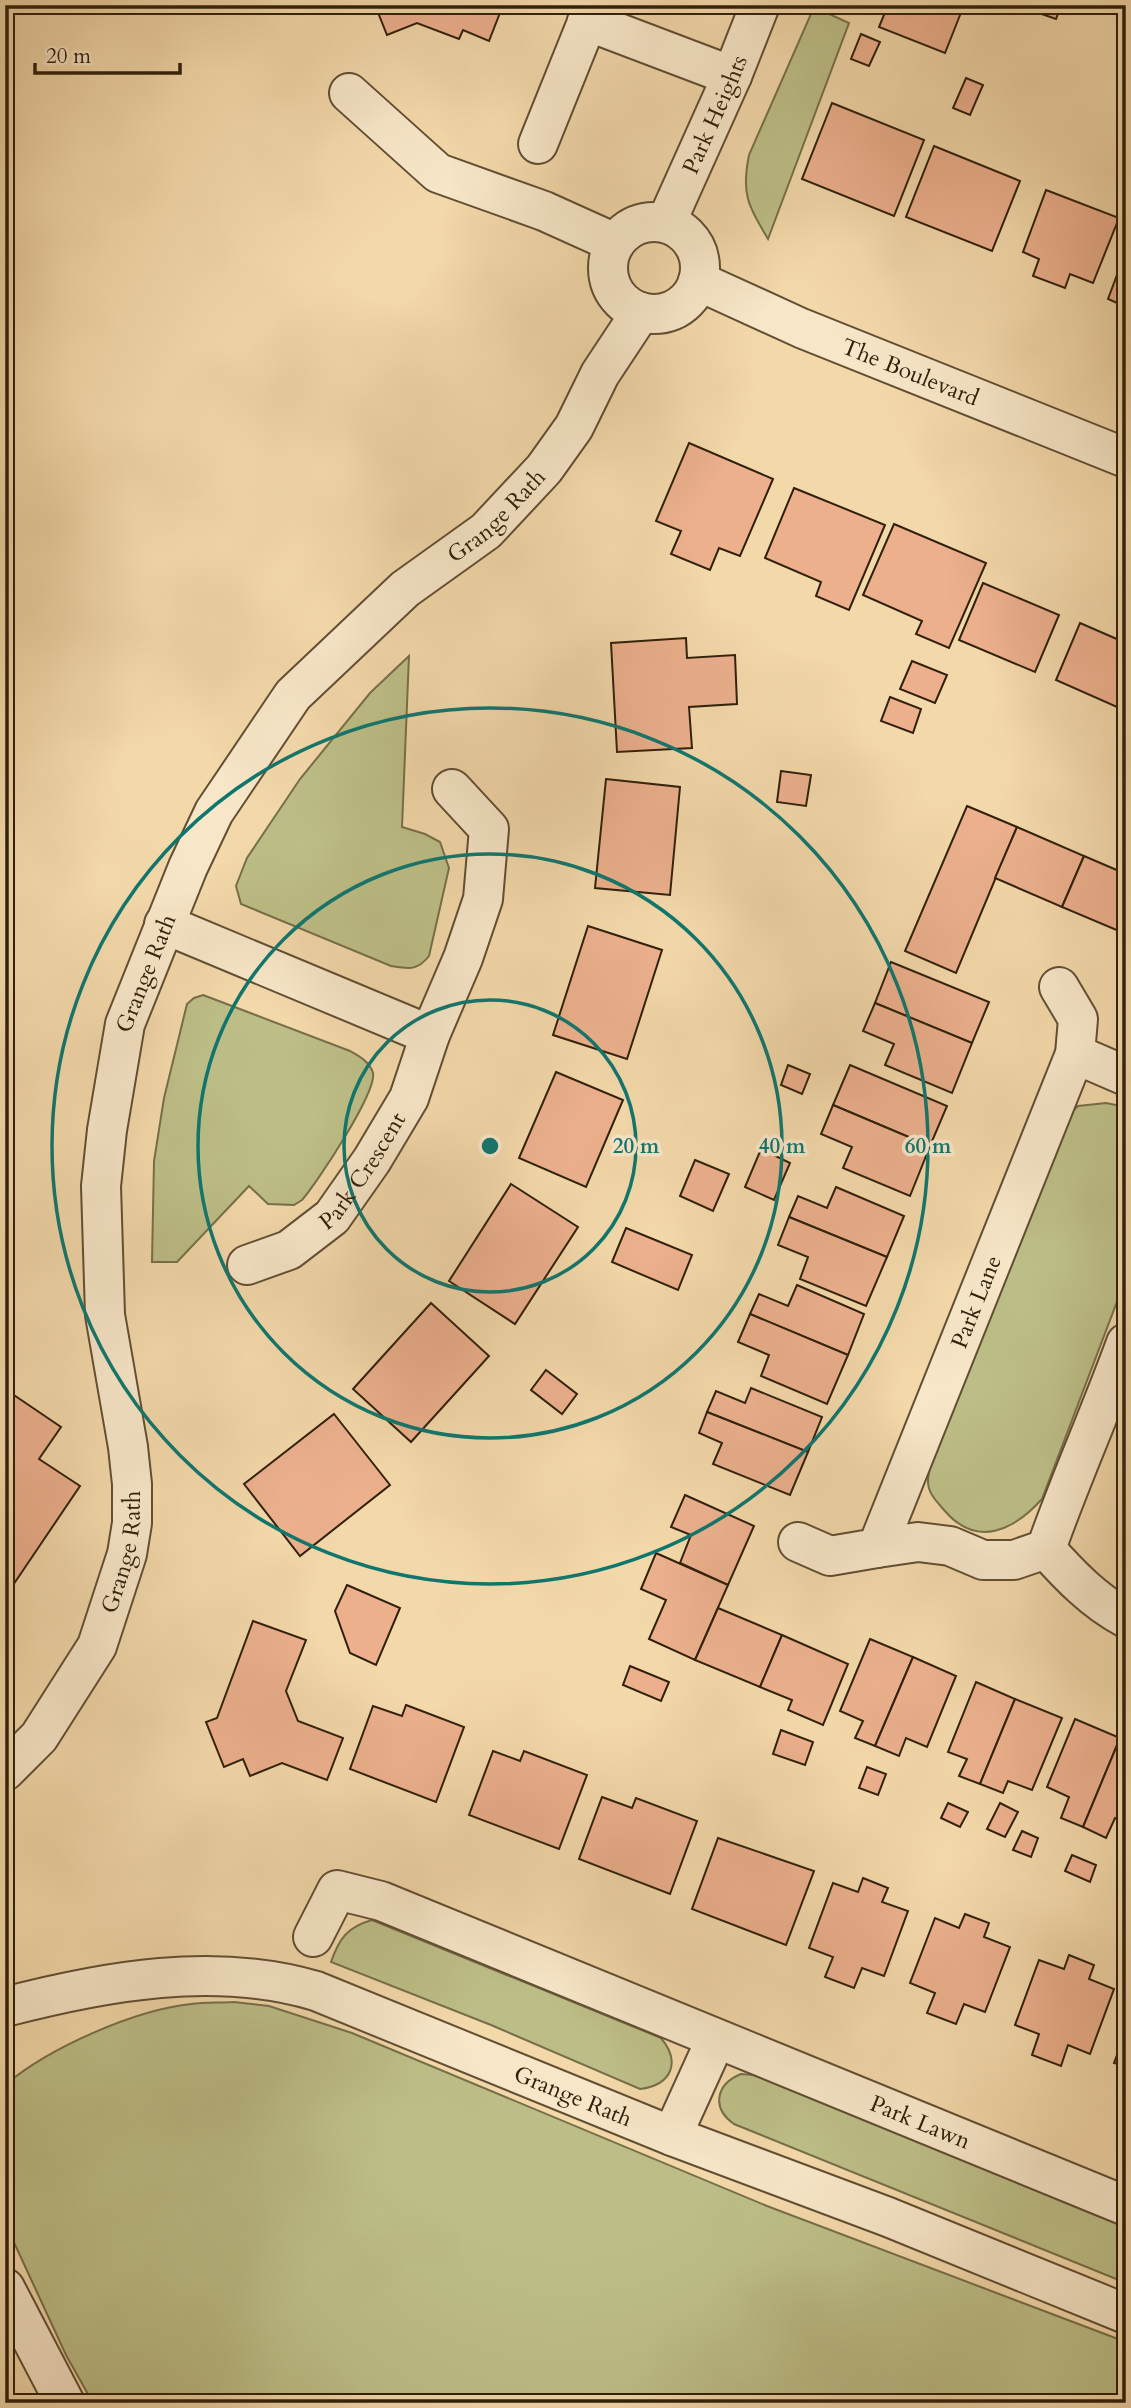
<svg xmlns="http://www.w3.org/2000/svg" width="1131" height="2408" viewBox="0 0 1131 2408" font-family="Cardo,serif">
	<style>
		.green { fill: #bdbe87; stroke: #766f49; stroke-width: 2 }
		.building { fill: #ecb08d; stroke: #30200b; stroke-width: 2 }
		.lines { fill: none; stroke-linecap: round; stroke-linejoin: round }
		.minor-casing { stroke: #614e33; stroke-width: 42 }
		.minor { stroke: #f7e6c8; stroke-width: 38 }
		.ring { fill: none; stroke: #0f766e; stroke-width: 3.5 }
		.labels { text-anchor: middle; stroke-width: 7; stroke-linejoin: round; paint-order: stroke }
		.street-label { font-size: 23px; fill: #30200b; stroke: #f7e6c8 }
		.centre { fill: #0f766e; stroke: #f7e6c8; stroke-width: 3.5 }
		.ring-label { font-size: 21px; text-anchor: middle; font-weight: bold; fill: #0f766e; stroke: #f7e6c8; stroke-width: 7; stroke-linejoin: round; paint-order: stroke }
	</style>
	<rect width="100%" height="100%" fill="#f3d8aa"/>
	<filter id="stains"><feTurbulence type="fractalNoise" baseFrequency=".00286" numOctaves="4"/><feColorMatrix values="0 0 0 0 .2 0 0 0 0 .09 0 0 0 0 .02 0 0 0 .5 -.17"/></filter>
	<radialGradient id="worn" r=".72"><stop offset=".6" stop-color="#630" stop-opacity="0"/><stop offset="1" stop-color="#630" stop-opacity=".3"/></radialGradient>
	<g class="green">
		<path d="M 814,7 L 849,23 L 768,239 C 748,205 741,194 749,155 Z"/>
		<path d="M 409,656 L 402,827 L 425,834 L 440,842 L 449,868 L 429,956 C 417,971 409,969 391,966 L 241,904 L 236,886 L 247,858 L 300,779 L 370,693 Z"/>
		<path d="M 203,995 L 350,1051 C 359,1056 370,1062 373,1073 C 377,1092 317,1183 302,1200 L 294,1205 L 268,1204 L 249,1186 L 177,1262 L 152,1262 L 154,1161 L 164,1098 L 187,1004 L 194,998 Z"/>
		<path d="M 1106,1103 L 1126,1107 L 1126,1278 L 1042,1499 C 1014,1530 977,1549 944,1510 C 937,1502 928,1493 928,1482 C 928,1470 933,1455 935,1443 L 1062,1121 L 1078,1106 Z"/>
		<path d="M 372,1920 L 661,2038 C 681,2062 672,2085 640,2089 L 491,2025 L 331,1962 C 339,1939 347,1927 372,1920 Z"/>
		<path d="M 234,2002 L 269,2006 L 352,2033 L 767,2206 L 1126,2342 L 1126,2403 L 93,2403 L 66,2355 L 5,2223 L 5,2085 C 49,2048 134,2010 191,2004 C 205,2002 220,2003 234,2002 Z"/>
		<path d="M 741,2074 L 754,2075 L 1126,2226 L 1126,2283 L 734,2124 C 711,2108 716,2084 741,2074 Z"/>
	</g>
	<g class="building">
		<path d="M 375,5 L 503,5 L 489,41 L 463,30 L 459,39 L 417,23 L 387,35 Z"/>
		<path d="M 888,5 L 964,5 L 945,53 L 879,27 Z"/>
		<path d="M 1038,5 L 1061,5 L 1056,19 L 1036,12 Z"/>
		<path d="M 861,34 L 880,42 L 869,66 L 851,59 Z"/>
		<path d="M 966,78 L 983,85 L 970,115 L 953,108 Z"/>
		<path d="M 832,103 L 924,140 L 894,216 L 802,179 Z"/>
		<path d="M 934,146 L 1020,181 L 992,251 L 906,217 Z"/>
		<path d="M 1046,190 L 1119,218 L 1093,283 L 1070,274 L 1065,288 L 1033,276 L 1039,259 L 1023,252 Z"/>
		<path d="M 1126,251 L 1126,307 L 1108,299 Z"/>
		<path d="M 689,443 L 773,479 L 740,556 L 719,548 L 710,570 L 671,554 L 681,531 L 656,521 Z"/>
		<path d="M 794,488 L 885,525 L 849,610 L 816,596 L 821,582 L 765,558 Z"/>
		<path d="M 894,524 L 986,563 L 949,648 L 916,634 L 922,621 L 863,595 Z"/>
		<path d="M 983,583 L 1059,615 L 1035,672 L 959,640 Z"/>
		<path d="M 1080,623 L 1126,643 L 1126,711 L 1056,680 Z"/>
		<path d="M 686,638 L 687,658 L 735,655 L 737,704 L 689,707 L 692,748 L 617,752 L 611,643 Z"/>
		<path d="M 912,661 L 947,675 L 935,703 L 900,689 Z"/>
		<path d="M 890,697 L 921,709 L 913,733 L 881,721 Z"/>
		<path d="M 781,771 L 811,775 L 806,806 L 777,802 Z"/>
		<path d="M 606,779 L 680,787 L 670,895 L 595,888 Z"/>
		<path d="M 967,806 L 1017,827 L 956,973 L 905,951 Z"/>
		<path d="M 1017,827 L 1084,856 L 1062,907 L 995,878 Z"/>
		<path d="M 1084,856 L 1126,874 L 1126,934 L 1062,907 Z"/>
		<path d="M 588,926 L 662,950 L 627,1059 L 553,1035 Z"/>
		<path d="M 891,962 L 989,1002 L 972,1043 L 875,1003 Z"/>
		<path d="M 875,1003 L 972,1043 L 952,1093 L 885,1065 L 894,1044 L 863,1031 Z"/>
		<path d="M 788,1065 L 810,1074 L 802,1094 L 781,1085 Z"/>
		<path d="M 850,1065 L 947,1106 L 930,1146 L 833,1105 Z"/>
		<path d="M 556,1072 L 623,1100 L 586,1187 L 519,1158 Z"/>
		<path d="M 833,1105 L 930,1146 L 910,1196 L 843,1168 L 852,1147 L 821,1134 Z"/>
		<path d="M 761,1149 L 790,1163 L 774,1200 L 745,1187 Z"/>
		<path d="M 695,1160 L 729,1174 L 713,1211 L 680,1196 Z"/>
		<path d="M 511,1184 L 578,1227 L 515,1324 L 449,1281 Z"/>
		<path d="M 836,1187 L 904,1216 L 887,1257 L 789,1217 L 798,1196 L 827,1208 Z"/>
		<path d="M 789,1217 L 887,1257 L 866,1306 L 800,1279 L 808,1257 L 778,1245 Z"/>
		<path d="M 626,1228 L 692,1255 L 678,1290 L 612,1262 Z"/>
		<path d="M 797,1285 L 864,1314 L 848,1355 L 750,1314 L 759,1294 L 788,1306 Z"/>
		<path d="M 431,1303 L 489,1356 L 411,1442 L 353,1389 Z"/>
		<path d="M 750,1314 L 848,1355 L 827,1404 L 761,1376 L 769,1355 L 738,1342 Z"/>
		<path d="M 546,1370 L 577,1394 L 562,1414 L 531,1390 Z"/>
		<path d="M 751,1388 L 822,1417 L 808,1452 L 707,1412 L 716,1391 L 745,1403 Z"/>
		<path d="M 5,1389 L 61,1427 L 39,1459 L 80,1486 L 5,1597 Z"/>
		<path d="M 707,1412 L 808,1452 L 790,1495 L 713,1464 L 722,1443 L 699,1433 Z"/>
		<path d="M 334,1414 L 390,1485 L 300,1556 L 244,1484 Z"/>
		<path d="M 685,1495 L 754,1526 L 728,1585 L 680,1563 L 691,1535 L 671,1527 Z"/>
		<path d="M 656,1553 L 728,1585 L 695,1660 L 649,1639 L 666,1600 L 641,1589 Z"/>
		<path d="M 347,1585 L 400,1608 L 376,1665 L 350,1653 L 335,1611 Z"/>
		<path d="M 718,1608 L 782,1635 L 760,1687 L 695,1660 Z"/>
		<path d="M 253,1621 L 306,1640 L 286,1691 L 298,1721 L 343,1738 L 327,1780 L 282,1763 L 250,1776 L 243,1759 L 224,1767 L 206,1722 L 217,1718 Z"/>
		<path d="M 782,1635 L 848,1664 L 823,1725 L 788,1710 L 792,1700 L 760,1687 Z"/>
		<path d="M 870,1639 L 913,1657 L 875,1746 L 855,1738 L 863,1721 L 840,1711 Z"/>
		<path d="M 913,1657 L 956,1676 L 927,1747 L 906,1738 L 899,1756 L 875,1746 Z"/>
		<path d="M 630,1666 L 669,1682 L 661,1701 L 623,1685 Z"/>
		<path d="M 976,1682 L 1015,1699 L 980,1784 L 959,1776 L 967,1759 L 948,1752 Z"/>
		<path d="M 1015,1699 L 1062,1718 L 1032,1790 L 1008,1781 L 1003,1793 L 980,1784 Z"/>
		<path d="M 406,1705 L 464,1727 L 436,1802 L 350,1769 L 373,1706 L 402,1716 Z"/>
		<path d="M 1075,1719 L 1120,1738 L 1083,1827 L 1061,1818 L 1069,1797 L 1047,1787 Z"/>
		<path d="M 781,1730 L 813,1742 L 805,1765 L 773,1754 Z"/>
		<path d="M 1120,1738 L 1126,1740 L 1126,1823 L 1115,1818 L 1106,1838 L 1083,1827 Z"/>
		<path d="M 493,1751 L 520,1761 L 524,1751 L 587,1775 L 559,1849 L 469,1815 Z"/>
		<path d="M 867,1767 L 886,1774 L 878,1795 L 859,1788 Z"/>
		<path d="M 602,1797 L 632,1808 L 636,1798 L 697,1821 L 670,1894 L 579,1859 Z"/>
		<path d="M 948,1803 L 968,1812 L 960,1827 L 941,1818 Z"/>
		<path d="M 1000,1803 L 1018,1812 L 1005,1837 L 987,1829 Z"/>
		<path d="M 1022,1831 L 1038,1838 L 1031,1857 L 1013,1850 Z"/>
		<path d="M 718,1838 L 814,1871 L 786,1945 L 692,1909 Z"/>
		<path d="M 1072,1855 L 1096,1865 L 1090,1882 L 1065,1871 Z"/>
		<path d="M 863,1878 L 888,1888 L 882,1902 L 908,1911 L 884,1976 L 862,1968 L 854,1988 L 825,1977 L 833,1957 L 809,1948 L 833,1883 L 858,1892 Z"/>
		<path d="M 965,1914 L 989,1923 L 984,1937 L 1010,1947 L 985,2012 L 964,2004 L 956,2024 L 927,2013 L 935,1993 L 910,1983 L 935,1918 L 959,1928 Z"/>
		<path d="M 1069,1955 L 1094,1965 L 1089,1979 L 1114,1989 L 1090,2054 L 1068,2045 L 1061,2066 L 1032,2055 L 1039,2034 L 1015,2025 L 1039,1960 L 1064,1969 Z"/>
		<path d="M 1126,2032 L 1126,2067 L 1114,2063 Z"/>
	</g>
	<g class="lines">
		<defs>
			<g id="minor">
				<path d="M 587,21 L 732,76"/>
				<path d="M 349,93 L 438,173 L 544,211 L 615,243"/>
				<path d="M 538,144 L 594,5"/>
				<circle cx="654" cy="268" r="46"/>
				<path id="s1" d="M 666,223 L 732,76 L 760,5"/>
				<path id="s2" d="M 698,281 L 801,328 L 1126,458"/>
				<path d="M 164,924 L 430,1035"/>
				<path d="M 1075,1054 L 1126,1076"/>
				<path id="s3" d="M 247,1265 L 289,1250 L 332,1217 L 372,1160 L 409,1098 L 430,1035 L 463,958 L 483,899 L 489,829 L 452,789"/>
				<path id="s4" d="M 798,1542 L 830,1556 L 877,1548 L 1075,1054 L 1078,1019 L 1059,987"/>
				<path d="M 877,1548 L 918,1542 L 950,1546 L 983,1560 L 1014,1560 L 1046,1549 C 1069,1575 1095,1602 1126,1618"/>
				<path d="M 1046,1549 C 1070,1480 1101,1412 1126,1343"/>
				<path id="s5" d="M 5,1771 L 39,1737 L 97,1646 L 127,1554 L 132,1523 L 132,1484 L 128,1447 L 105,1315 L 101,1186 L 107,1130 L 125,1024 L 188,867 L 214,812 L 293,695 L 405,589 L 486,531 L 544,469 L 574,427 L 600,374 L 641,312"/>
				<path id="s6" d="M 313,1937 L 337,1890 L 381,1901 L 1126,2206"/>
				<path id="s7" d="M 5,2007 C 105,1981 215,1961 316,1991 L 672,2136 L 888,2217 L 1126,2314"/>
				<path d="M 672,2136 L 716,2039"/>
				<path d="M 5,2288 L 65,2403"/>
			</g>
		</defs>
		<use href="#minor" class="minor-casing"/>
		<use href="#minor" class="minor"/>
	</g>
	<g class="ring">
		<circle cx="490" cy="1146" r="146"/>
		<circle cx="490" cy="1146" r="292"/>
		<circle cx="490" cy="1146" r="438"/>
	</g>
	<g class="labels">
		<g class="street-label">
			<text dy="8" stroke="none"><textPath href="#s1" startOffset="119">Park Heights</textPath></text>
			<text dy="8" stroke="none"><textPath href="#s2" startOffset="231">The Boulevard</textPath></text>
			<text dy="8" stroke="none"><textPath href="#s5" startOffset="1430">Grange Rath</textPath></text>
			<text dy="8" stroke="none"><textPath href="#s5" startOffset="842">Grange Rath</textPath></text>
			<text dy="8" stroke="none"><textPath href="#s3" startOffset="154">Park Crescent</textPath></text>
			<text dy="8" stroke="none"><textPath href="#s4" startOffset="348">Park Lane</textPath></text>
			<text dy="8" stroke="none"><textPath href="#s5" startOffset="254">Grange Rath</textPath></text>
			<text dy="8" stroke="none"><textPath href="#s7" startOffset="593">Grange Rath</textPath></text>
			<text dy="8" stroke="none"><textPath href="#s6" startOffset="681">Park Lawn</textPath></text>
		</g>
	</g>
	<circle cx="490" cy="1146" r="10" class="centre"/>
	<g class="ring-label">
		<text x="636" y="1153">20 m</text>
		<text x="782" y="1153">40 m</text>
		<text x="928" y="1153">60 m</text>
	</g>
	<rect width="1131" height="2408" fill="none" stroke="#f3d8aa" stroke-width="28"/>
	<rect x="7" y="7" width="1117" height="2394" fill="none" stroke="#30200b" stroke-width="3.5"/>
	<rect x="14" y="14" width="1103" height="2380" fill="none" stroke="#30200b" stroke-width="2"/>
	<path d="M35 63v10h145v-10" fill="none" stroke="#30200b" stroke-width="3.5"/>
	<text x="46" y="63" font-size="21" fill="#30200b" stroke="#f7e6c8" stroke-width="5" paint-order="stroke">20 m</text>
	<rect width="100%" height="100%" filter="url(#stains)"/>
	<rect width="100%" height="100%" fill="url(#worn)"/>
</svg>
